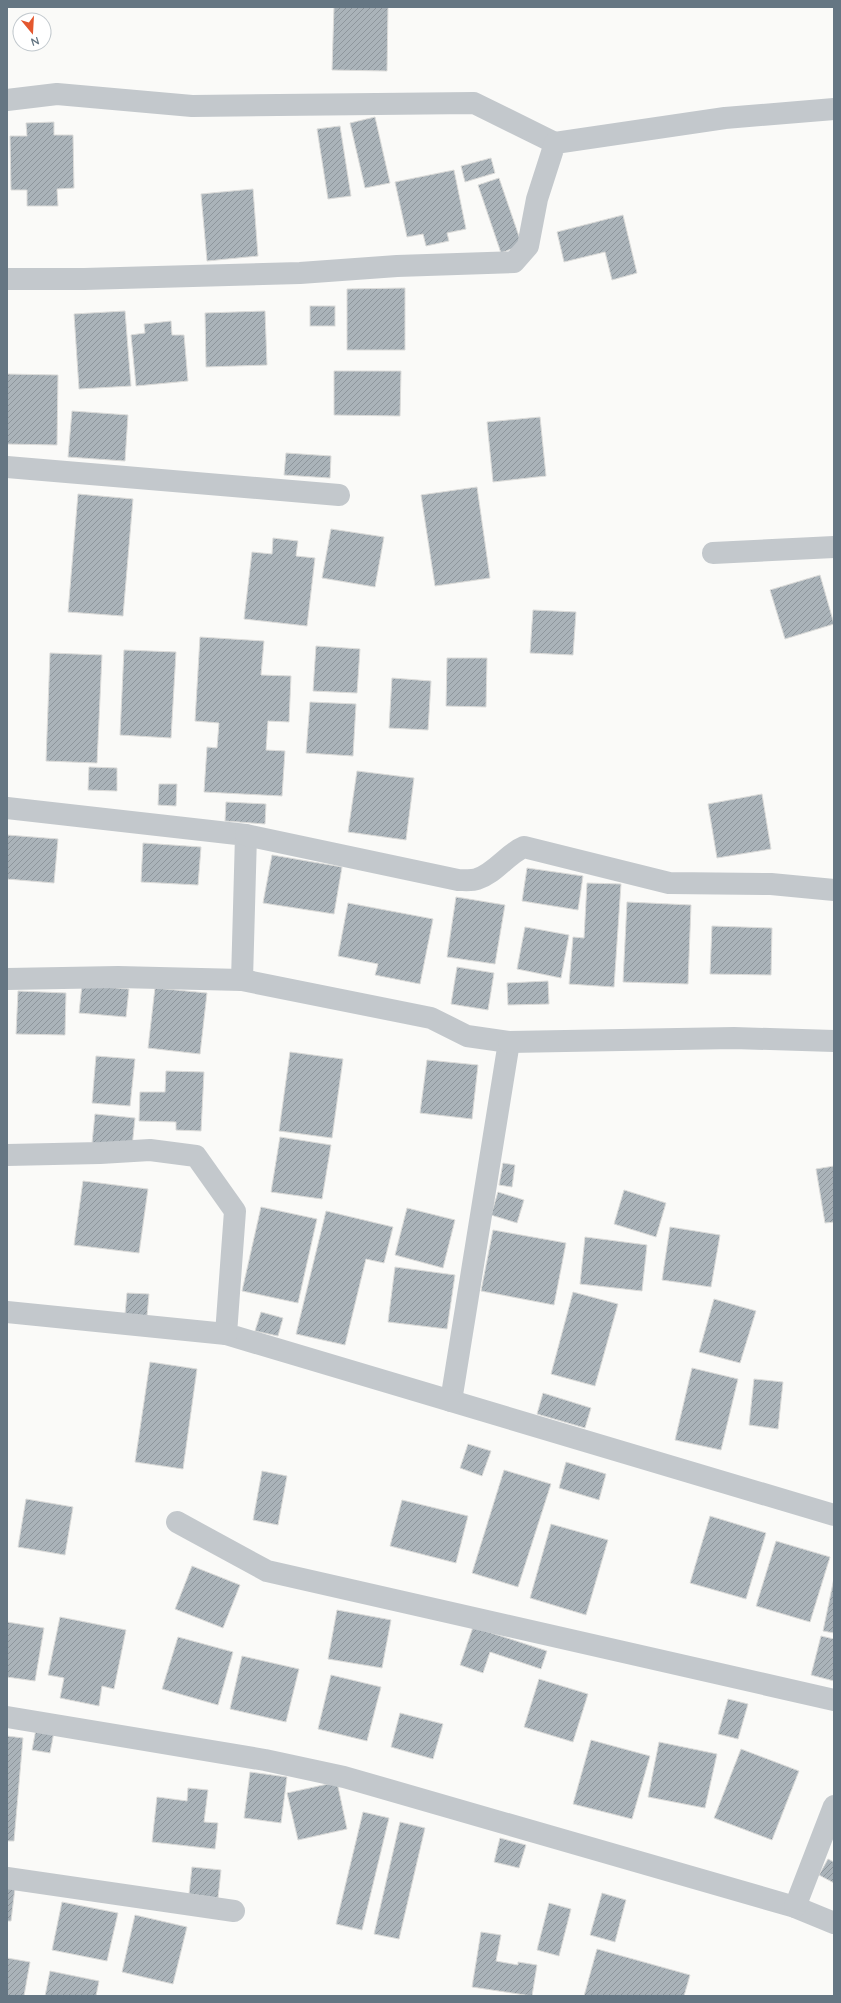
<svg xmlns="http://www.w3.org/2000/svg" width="841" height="2003" viewBox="0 0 841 2003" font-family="Quicksand,sans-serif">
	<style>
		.building { fill: url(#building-hatch); stroke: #dcdcda }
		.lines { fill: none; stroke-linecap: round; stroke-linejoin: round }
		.street { stroke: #c3c8cc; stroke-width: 22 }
	</style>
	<defs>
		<pattern id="building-hatch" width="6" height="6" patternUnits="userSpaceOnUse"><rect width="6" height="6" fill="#aab3b9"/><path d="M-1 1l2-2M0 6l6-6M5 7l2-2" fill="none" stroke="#8e969c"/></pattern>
	</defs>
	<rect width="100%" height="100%" fill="#fafaf8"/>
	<g class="building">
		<path d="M 334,7 L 388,7 L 387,71 L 332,70 Z"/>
		<path d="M 375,117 L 390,183 L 365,188 L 350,123 Z"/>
		<path d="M 54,122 L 54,135 L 73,135 L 74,188 L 57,189 L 58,206 L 27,206 L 27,190 L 11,190 L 10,136 L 27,136 L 26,123 Z"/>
		<path d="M 340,126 L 351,196 L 328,199 L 317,129 Z"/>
		<path d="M 491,158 L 495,173 L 465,182 L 461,166 Z"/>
		<path d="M 454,170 L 466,229 L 447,233 L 449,241 L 426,246 L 423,234 L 407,237 L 395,182 Z"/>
		<path d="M 499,178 L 522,245 L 501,253 L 478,185 Z"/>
		<path d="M 253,189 L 258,256 L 207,261 L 201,194 Z"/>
		<path d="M 623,215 L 637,273 L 612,280 L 605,252 L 564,262 L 557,232 Z"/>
		<path d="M 405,288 L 405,350 L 347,350 L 347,289 Z"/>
		<rect x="310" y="306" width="25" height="20"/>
		<path d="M 125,311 L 131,386 L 79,389 L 74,314 Z"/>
		<path d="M 265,311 L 267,365 L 206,367 L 205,313 Z"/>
		<path d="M 171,321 L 172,335 L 184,335 L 188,381 L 136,386 L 131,335 L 145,333 L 144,324 Z"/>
		<path d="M 334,371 L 401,371 L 400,416 L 334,415 Z"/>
		<path d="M 7,374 L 58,375 L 57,445 L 7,444 Z"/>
		<path d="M 72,411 L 128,415 L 125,461 L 68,457 Z"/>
		<path d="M 540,417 L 546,476 L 493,482 L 487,422 Z"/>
		<path d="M 286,453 L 331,456 L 330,478 L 284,475 Z"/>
		<path d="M 477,487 L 490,578 L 435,586 L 421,495 Z"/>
		<path d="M 78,494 L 133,499 L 123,616 L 68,612 Z"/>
		<path d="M 331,529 L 384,537 L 375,587 L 322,578 Z"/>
		<path d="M 273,538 L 298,541 L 296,556 L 315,558 L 307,626 L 244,619 L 252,552 L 272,554 Z"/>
		<path d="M 820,575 L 834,624 L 785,639 L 770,590 Z"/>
		<path d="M 533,610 L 576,612 L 573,655 L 530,653 Z"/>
		<path d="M 200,637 L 264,641 L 261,675 L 291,676 L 289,722 L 268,721 L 266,750 L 285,751 L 282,796 L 204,792 L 207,747 L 217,748 L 219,723 L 195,721 Z"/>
		<path d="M 316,646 L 360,649 L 357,693 L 313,691 Z"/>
		<path d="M 124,650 L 176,652 L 171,738 L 120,735 Z"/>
		<path d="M 50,653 L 102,655 L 97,763 L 46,761 Z"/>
		<path d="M 447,658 L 487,658 L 486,707 L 446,706 Z"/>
		<path d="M 392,678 L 431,681 L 428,730 L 389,728 Z"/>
		<path d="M 310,702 L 356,704 L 353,756 L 306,753 Z"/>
		<path d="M 89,767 L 117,768 L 117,791 L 88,790 Z"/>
		<path d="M 357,771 L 414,778 L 406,840 L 348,832 Z"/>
		<path d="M 159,784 L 177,784 L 176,806 L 158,805 Z"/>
		<path d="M 762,794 L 771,849 L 717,858 L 708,804 Z"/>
		<path d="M 226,802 L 266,804 L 265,824 L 225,821 Z"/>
		<path d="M 7,835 L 58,839 L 54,883 L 7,879 Z"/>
		<path d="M 143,843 L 201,847 L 198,885 L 141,882 Z"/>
		<path d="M 272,855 L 342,867 L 334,914 L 263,903 Z"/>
		<path d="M 527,868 L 583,876 L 578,910 L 522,901 Z"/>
		<path d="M 587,883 L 621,884 L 614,987 L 569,984 L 573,937 L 584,938 Z"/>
		<path d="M 456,897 L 505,905 L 495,964 L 447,957 Z"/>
		<path d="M 627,902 L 691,905 L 688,984 L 623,982 Z"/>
		<path d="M 348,903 L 433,919 L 420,984 L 375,975 L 378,964 L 338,956 Z"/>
		<path d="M 712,926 L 772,928 L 771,975 L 710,974 Z"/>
		<path d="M 525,927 L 569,935 L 561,978 L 517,969 Z"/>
		<path d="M 457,967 L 494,973 L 488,1010 L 451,1004 Z"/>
		<path d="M 548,981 L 549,1004 L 508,1005 L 507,983 Z"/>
		<path d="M 82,985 L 129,989 L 126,1017 L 79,1013 Z"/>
		<path d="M 155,988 L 207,993 L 200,1054 L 148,1048 Z"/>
		<path d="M 18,991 L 66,993 L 65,1035 L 16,1034 Z"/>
		<path d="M 290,1052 L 343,1059 L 332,1138 L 279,1131 Z"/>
		<path d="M 96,1056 L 135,1059 L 130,1106 L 92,1103 Z"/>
		<path d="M 427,1060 L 478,1065 L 472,1119 L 420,1113 Z"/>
		<path d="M 166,1071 L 204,1072 L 201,1131 L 176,1130 L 176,1122 L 139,1121 L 140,1092 L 165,1092 Z"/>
		<path d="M 95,1114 L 135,1118 L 132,1147 L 92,1143 Z"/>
		<path d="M 280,1137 L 331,1145 L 322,1199 L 271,1192 Z"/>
		<path d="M 503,1163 L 515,1165 L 512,1187 L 499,1185 Z"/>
		<path d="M 834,1166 L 834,1222 L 825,1223 L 816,1169 Z"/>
		<path d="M 83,1181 L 148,1189 L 139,1253 L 74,1245 Z"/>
		<path d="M 624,1190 L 666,1203 L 656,1237 L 614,1224 Z"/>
		<path d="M 498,1192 L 524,1200 L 517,1223 L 491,1215 Z"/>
		<path d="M 261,1207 L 317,1219 L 298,1303 L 242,1291 Z"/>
		<path d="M 407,1208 L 455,1220 L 443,1268 L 395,1255 Z"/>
		<path d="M 326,1211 L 393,1227 L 384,1263 L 366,1259 L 345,1345 L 296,1334 Z"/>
		<path d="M 670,1227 L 720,1235 L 711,1287 L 662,1280 Z"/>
		<path d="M 493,1230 L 566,1243 L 554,1305 L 481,1291 Z"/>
		<path d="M 585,1237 L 647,1245 L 642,1291 L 580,1284 Z"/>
		<path d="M 395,1267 L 455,1275 L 447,1329 L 388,1322 Z"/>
		<path d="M 573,1292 L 618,1304 L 595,1386 L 551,1374 Z"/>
		<path d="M 127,1293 L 149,1294 L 147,1316 L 125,1314 Z"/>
		<path d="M 714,1299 L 756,1311 L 740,1363 L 699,1352 Z"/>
		<path d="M 261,1312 L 283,1318 L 278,1336 L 255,1331 Z"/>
		<path d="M 150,1362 L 197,1369 L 183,1469 L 135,1462 Z"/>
		<path d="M 692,1368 L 738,1379 L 721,1450 L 675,1440 Z"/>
		<path d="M 754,1379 L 783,1382 L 778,1429 L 749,1425 Z"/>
		<path d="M 543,1393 L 591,1408 L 585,1428 L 537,1414 Z"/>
		<path d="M 468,1444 L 491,1451 L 482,1476 L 460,1468 Z"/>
		<path d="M 566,1462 L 606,1474 L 599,1500 L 559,1488 Z"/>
		<path d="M 504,1470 L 551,1484 L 518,1587 L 472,1573 Z"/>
		<path d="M 262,1471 L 287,1476 L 278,1525 L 253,1520 Z"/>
		<path d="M 26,1499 L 73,1507 L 65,1555 L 18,1547 Z"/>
		<path d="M 402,1500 L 468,1516 L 456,1563 L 390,1546 Z"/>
		<path d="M 710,1516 L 766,1533 L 746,1599 L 690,1583 Z"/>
		<path d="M 551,1524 L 608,1540 L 586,1615 L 530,1598 Z"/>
		<path d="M 776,1541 L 830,1557 L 810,1622 L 756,1606 Z"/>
		<path d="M 192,1566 L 240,1585 L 223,1628 L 175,1609 Z"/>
		<path d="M 834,1578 L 834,1633 L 823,1631 Z"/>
		<path d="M 337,1610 L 391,1620 L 382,1668 L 328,1659 Z"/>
		<path d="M 60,1617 L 126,1630 L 114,1689 L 102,1686 L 99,1706 L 60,1698 L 64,1678 L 48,1675 Z"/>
		<path d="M 7,1622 L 44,1628 L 35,1681 L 7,1677 Z"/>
		<path d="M 473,1627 L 547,1651 L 541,1669 L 490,1652 L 483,1673 L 460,1665 Z"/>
		<path d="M 821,1636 L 834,1639 L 834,1681 L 811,1675 Z"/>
		<path d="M 178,1637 L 233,1652 L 218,1705 L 162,1689 Z"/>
		<path d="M 242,1656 L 299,1669 L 286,1722 L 230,1709 Z"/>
		<path d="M 331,1675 L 381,1687 L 367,1741 L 318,1729 Z"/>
		<path d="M 539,1679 L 588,1694 L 573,1742 L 524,1727 Z"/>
		<path d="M 728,1699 L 748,1704 L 738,1739 L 718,1734 Z"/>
		<path d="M 400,1713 L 443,1724 L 433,1759 L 391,1747 Z"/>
		<path d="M 36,1729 L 54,1732 L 50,1753 L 32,1750 Z"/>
		<path d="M 7,1736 L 23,1738 L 14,1841 L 7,1841 Z"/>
		<path d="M 591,1740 L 650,1756 L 632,1819 L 573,1804 Z"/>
		<path d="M 659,1742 L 717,1754 L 705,1808 L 648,1797 Z"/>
		<path d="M 741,1749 L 799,1771 L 772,1840 L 714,1818 Z"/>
		<path d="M 250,1772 L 287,1777 L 281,1823 L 244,1818 Z"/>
		<path d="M 337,1782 L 347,1829 L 298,1840 L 287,1793 Z"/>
		<path d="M 188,1788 L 208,1790 L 204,1822 L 218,1823 L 215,1849 L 152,1842 L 157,1797 L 187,1801 Z"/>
		<path d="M 363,1812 L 389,1818 L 362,1930 L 336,1924 Z"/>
		<path d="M 400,1822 L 425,1828 L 399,1939 L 374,1934 Z"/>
		<path d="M 500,1838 L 526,1845 L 519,1868 L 494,1862 Z"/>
		<path d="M 828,1859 L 834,1862 L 834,1883 L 819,1875 Z"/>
		<path d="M 192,1867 L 221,1870 L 218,1898 L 189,1894 Z"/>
		<path d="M 7,1887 L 15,1888 L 11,1921 L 7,1921 Z"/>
		<path d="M 602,1893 L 626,1900 L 615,1942 L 590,1935 Z"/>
		<path d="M 62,1902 L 118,1913 L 107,1961 L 52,1950 Z"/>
		<path d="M 549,1903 L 571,1909 L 559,1956 L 537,1950 Z"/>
		<path d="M 135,1915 L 187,1927 L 173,1984 L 122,1972 Z"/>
		<path d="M 481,1932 L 501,1935 L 496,1961 L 518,1965 L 518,1962 L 537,1965 L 532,1996 L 472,1987 Z"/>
		<path d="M 597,1949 L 690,1975 L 684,1996 L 584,1996 Z"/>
		<path d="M 7,1958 L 30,1962 L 24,1996 L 7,1996 Z"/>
		<path d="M 50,1971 L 99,1981 L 96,1996 L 45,1996 Z"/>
	</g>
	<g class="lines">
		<g class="street">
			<path d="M 7,100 L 57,94 L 192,106 L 474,103 L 555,143"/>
			<path d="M 7,279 L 84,279 L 300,273 L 397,266 L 514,262 L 528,246 L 537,199 L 555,143 L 725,118 L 834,109"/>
			<path d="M 7,467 L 339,495"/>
			<path d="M 713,553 L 834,547"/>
			<path d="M 7,808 L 246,835 L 242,980"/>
			<path d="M 246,835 L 458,880 C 464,880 472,881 477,879 C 496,873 507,854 524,847 L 669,883 L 771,884 L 834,890"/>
			<path d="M 7,979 L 118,977 L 242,980 L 431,1018 L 467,1036 L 509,1042 L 451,1401"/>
			<path d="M 509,1042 L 734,1038 L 834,1041"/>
			<path d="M 7,1155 L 100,1153 L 150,1150 L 196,1156 L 235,1211 L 226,1334 L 834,1515"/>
			<path d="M 7,1312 L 226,1334"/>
			<path d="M 177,1522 L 267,1571 L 834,1700"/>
			<path d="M 7,1717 L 265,1760 L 344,1777 L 795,1907 L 834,1923"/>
			<path d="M 7,1878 L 234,1911"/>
			<path d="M 795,1907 L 834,1806"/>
		</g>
	</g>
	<rect width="841" height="2003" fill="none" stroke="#657683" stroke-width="16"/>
	<g transform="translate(32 32) rotate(162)"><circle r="19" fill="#ffffff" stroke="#c1c8cd"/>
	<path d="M0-3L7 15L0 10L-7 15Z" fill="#e4572e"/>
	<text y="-6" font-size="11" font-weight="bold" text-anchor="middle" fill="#657683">N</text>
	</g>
</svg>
